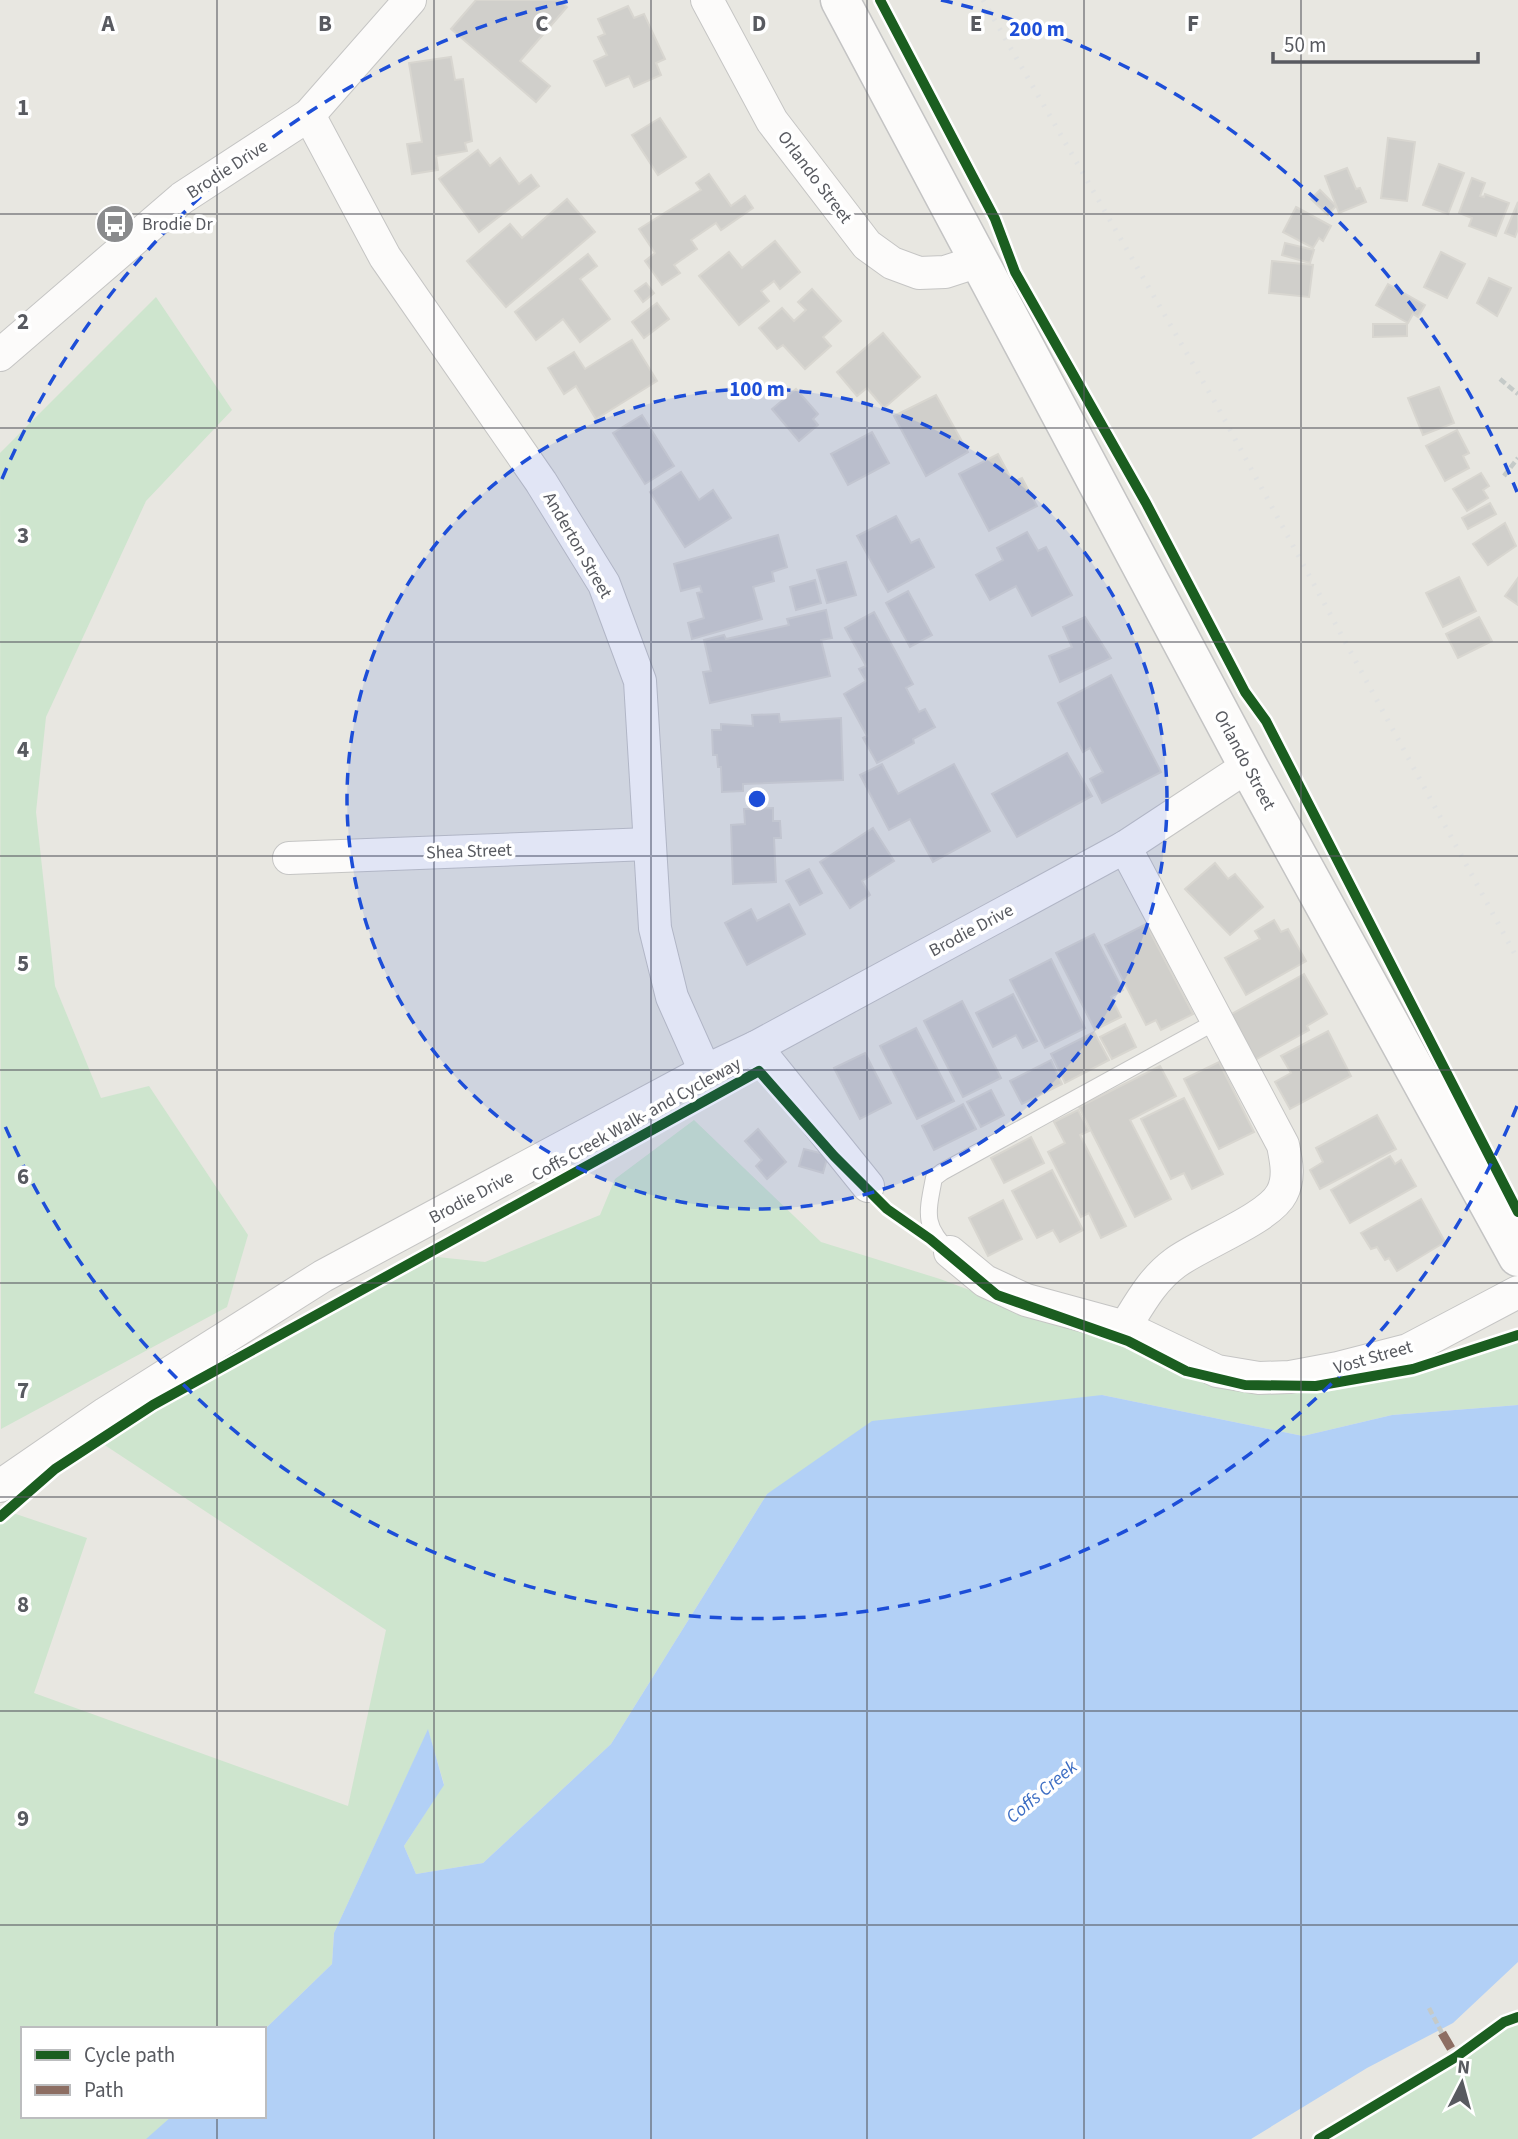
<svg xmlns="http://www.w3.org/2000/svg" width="1518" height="2139" viewBox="0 0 1518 2139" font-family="'Source Sans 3',sans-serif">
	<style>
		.green { fill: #cee5ce }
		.water { fill: #b2d0f6 }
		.building { fill: #d0cfcb; stroke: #d8d6d0; stroke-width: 2 }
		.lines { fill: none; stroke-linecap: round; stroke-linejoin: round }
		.lane-casing { stroke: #c5c5c4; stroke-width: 18 }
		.street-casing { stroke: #c5c5c4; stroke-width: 34 }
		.secondary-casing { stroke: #c4c4c4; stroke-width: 41 }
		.path { stroke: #c5cac8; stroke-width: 4.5; stroke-dasharray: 7 3.5; stroke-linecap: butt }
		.lane { stroke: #fcfbfa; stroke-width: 16 }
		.street { stroke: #fcfbfa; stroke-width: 32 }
		.secondary { stroke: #fcfbfa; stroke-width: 38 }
		.rail { stroke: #e1e2e1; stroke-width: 5; stroke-dasharray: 2 9; stroke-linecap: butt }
		.quiet { stroke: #8d6e63; stroke-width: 9; stroke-dasharray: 18 9; stroke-linecap: butt }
		.cycleway-casing { stroke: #fff; stroke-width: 15 }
		.cycleway { stroke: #1b5e20; stroke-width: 10 }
		.grid { fill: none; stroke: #585a60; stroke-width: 2; stroke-opacity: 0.55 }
		.ring { fill: none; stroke: #1d4ed8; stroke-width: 3.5; stroke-dasharray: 12 9 }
		.labels { text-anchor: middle; stroke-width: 7; stroke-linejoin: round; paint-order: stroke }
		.street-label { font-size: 18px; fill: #585a60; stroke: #fff }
		.poi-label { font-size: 18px; fill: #585a60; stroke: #fff; text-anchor: start }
		.water-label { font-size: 19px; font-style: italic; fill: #3c6dc3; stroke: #fff }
		.grid-label { font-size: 23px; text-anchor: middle; font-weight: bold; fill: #585a60; stroke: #fff; stroke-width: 7; stroke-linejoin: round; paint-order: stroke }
		.centre { fill: #1d4ed8; stroke: #fff; stroke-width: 3.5 }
		.ring-label { font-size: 21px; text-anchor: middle; font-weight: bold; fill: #1d4ed8; stroke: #fff; stroke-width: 7; stroke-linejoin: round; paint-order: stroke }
	</style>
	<rect width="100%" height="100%" fill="#e8e7e1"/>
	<g class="green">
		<path d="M 156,297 L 232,410 L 146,501 L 46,717 L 36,812 L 55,986 L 101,1098 L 149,1086 L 248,1235 L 227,1307 L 1,1429 L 0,453 Z"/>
		<path d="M 694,1120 L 821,1242 L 940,1279 L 1242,1391 L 1449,1358 L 1488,1337 L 1518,1342 L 1518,1405 L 1392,1415 L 1303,1436 L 1102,1395 L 767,1494 L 611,1744 L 483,1863 L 416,1874 L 404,1846 L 444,1784 L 428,1730 L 334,1933 L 332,1964 L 264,2030 L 23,2029 L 23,2116 L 178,2116 L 156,2139 L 0,2139 L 0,1518 L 10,1512 L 87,1538 L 34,1693 L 348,1806 L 386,1630 L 100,1442 L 248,1357 L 437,1257 L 485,1262 L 600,1215 L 615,1179 Z"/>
		<path d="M 1518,2010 L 1518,2139 L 1334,2139 L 1448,2067 Z"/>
	</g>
	<path class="water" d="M 1102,1395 L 1303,1436 L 1392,1415 L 1518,1405 L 1518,1962 L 1453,2023 L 1367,2068 L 1251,2139 L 146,2139 L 172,2116 L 264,2116 L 264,2030 L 332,1964 L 334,1933 L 428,1729 L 444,1785 L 404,1846 L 416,1874 L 483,1863 L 611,1744 L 767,1494 L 872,1421 Z"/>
	<g class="building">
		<path d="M 476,0 L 559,0 L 567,7 L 520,61 L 550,86 L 536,102 L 451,29 Z"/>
		<path d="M 628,6 L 634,18 L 644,14 L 665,59 L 656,63 L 661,75 L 634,87 L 629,76 L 606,86 L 594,61 L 607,55 L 598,37 L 605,34 L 598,19 Z"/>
		<path d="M 451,57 L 455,80 L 463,79 L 472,141 L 465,143 L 467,151 L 436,156 L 438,170 L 412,174 L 407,144 L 422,142 L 409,63 Z"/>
		<path d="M 660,118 L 686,157 L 658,175 L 632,135 Z"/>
		<path d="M 1388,138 L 1415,142 L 1407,201 L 1381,198 Z"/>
		<path d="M 478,150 L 490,166 L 500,158 L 519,184 L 531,175 L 539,186 L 479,232 L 439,179 Z"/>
		<path d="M 1439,164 L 1464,173 L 1448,214 L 1423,205 Z"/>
		<path d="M 1347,168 L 1356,189 L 1360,188 L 1366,202 L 1339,213 L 1325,176 Z"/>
		<path d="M 709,174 L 731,206 L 745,196 L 753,208 L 721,230 L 716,223 L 691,240 L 697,249 L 674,265 L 680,273 L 662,285 L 645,261 L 655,253 L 639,229 L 701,190 L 696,183 Z"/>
		<path d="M 1472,178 L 1485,183 L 1480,196 L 1484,197 L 1485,194 L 1509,203 L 1496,236 L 1469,226 L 1472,218 L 1459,213 Z"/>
		<path d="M 1320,190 L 1336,206 L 1328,215 L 1311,199 Z"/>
		<path d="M 567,199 L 595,232 L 506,307 L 467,261 L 510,224 L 522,238 Z"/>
		<path d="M 1518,202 L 1518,229 L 1515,237 L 1505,233 Z"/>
		<path d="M 1296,207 L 1331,226 L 1323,241 L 1319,238 L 1313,248 L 1283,232 Z"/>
		<path d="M 775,241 L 800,272 L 780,289 L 774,281 L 761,291 L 769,301 L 739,325 L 699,276 L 729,252 L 742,268 Z"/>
		<path d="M 1285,243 L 1314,250 L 1310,263 L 1282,255 Z"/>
		<path d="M 1441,252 L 1465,264 L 1447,298 L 1424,287 Z"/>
		<path d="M 588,254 L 597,266 L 580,279 L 610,319 L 580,342 L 563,319 L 536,340 L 515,312 Z"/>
		<path d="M 1272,261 L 1313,265 L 1309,297 L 1269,293 Z"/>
		<path d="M 1489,278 L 1511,288 L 1497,316 L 1477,303 Z"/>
		<path d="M 646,283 L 654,293 L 643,302 L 635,291 Z"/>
		<path d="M 1388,284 L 1425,305 L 1418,317 L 1413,314 L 1408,323 L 1376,305 Z"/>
		<path d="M 812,289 L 841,321 L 823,337 L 831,346 L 805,369 L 783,345 L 777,349 L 759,328 L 782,308 L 794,321 L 806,310 L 798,302 Z"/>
		<path d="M 657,303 L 669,319 L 644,338 L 632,322 Z"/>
		<path d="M 1373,324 L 1407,324 L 1407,336 L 1373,337 Z"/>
		<path d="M 883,333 L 920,377 L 884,408 L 867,388 L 857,396 L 837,372 Z"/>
		<path d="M 632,340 L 657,381 L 596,419 L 576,386 L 564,394 L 548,368 L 574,352 L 585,369 Z"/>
		<path d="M 1439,387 L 1454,423 L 1423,435 L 1408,398 Z"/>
		<path d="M 796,389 L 818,414 L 813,419 L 818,425 L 799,441 L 772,409 Z"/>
		<path d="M 936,395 L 968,452 L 926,476 L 894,416 Z"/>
		<path d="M 642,415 L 674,466 L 645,484 L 613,433 Z"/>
		<path d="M 1457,430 L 1469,453 L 1463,456 L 1469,468 L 1445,481 L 1426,446 Z"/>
		<path d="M 872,432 L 889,463 L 848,485 L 831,454 Z"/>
		<path d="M 998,454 L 1013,482 L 1022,478 L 1037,506 L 989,531 L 959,474 Z"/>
		<path d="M 681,472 L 699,500 L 713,490 L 731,518 L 685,547 L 650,492 Z"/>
		<path d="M 1481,473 L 1489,486 L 1483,490 L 1488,498 L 1467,511 L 1453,489 Z"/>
		<path d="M 1490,503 L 1496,514 L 1468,529 L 1462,518 Z"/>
		<path d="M 896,516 L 911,543 L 919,539 L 934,567 L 888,592 L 857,536 Z"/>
		<path d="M 1505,523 L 1516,546 L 1488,565 L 1473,544 Z"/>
		<path d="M 1027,532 L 1038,551 L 1046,547 L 1072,595 L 1032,616 L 1016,586 L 990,600 L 976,575 L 1003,560 L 997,548 Z"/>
		<path d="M 778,535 L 787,567 L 772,572 L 774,581 L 753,587 L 762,619 L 692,639 L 688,623 L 704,618 L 697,593 L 702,592 L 700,586 L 681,591 L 674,564 Z"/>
		<path d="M 846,562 L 856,595 L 827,603 L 817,570 Z"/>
		<path d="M 1459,577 L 1476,611 L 1443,627 L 1426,593 Z"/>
		<path d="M 1518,578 L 1518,605 L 1505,596 Z"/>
		<path d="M 815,580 L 821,603 L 796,610 L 790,587 Z"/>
		<path d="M 908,591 L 932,635 L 910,647 L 886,603 Z"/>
		<path d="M 826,610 L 832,638 L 821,640 L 830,676 L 710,703 L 703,672 L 711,671 L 704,640 L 724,635 L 726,639 L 789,625 L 787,619 Z"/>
		<path d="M 874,612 L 913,684 L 906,688 L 919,712 L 925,709 L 935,727 L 913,739 L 914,743 L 877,763 L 863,738 L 867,736 L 844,694 L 866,681 L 859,669 L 866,666 L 845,628 Z"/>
		<path d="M 1085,617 L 1111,658 L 1060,682 L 1049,656 L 1072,647 L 1063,627 Z"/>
		<path d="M 1479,617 L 1492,641 L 1458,658 L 1446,634 Z"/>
		<path d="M 1111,675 L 1161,772 L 1102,803 L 1090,779 L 1103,772 L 1090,748 L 1083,752 L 1058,703 Z"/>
		<path d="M 779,714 L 780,722 L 841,718 L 843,780 L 743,784 L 743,791 L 722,792 L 721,767 L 718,767 L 717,755 L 713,755 L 712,730 L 721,730 L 721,724 L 753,726 L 752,715 Z"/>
		<path d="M 1067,753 L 1092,796 L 1017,837 L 992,794 Z"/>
		<path d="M 882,764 L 898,794 L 954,764 L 990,831 L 933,862 L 910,819 L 889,830 L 860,775 Z"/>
		<path d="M 773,808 L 773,821 L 780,821 L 781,838 L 774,838 L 776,882 L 733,884 L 731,825 L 745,824 L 744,809 Z"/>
		<path d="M 873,828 L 894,861 L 862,881 L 870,895 L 850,908 L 820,862 Z"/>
		<path d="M 1215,863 L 1228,879 L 1235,874 L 1263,907 L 1230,935 L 1185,889 Z"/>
		<path d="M 809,869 L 822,893 L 800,905 L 786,881 Z"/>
		<path d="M 789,904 L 805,934 L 747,965 L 725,923 L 751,909 L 757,921 Z"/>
		<path d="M 1274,920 L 1281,932 L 1288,929 L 1306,961 L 1246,995 L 1225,958 L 1260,939 L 1255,931 Z"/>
		<path d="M 1146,924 L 1193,1014 L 1161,1030 L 1156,1020 L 1146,1025 L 1105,945 Z"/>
		<path d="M 1094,934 L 1123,990 L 1111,997 L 1121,1017 L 1095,1030 L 1056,953 Z"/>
		<path d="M 1051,959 L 1085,1028 L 1045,1048 L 1010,980 Z"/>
		<path d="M 1304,974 L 1327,1014 L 1307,1026 L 1309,1030 L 1255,1060 L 1230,1015 Z"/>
		<path d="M 1013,994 L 1037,1041 L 1023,1048 L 1016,1035 L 993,1047 L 976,1013 Z"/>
		<path d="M 962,1001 L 1001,1078 L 963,1097 L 924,1021 Z"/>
		<path d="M 1125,1024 L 1136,1047 L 1112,1059 L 1100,1037 Z"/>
		<path d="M 916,1028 L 954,1101 L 917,1119 L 880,1046 Z"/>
		<path d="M 1328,1031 L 1351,1076 L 1290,1109 L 1275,1082 L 1291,1073 L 1281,1056 Z"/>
		<path d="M 1094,1032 L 1109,1060 L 1065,1083 L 1051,1054 Z"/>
		<path d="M 865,1053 L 891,1103 L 860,1119 L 834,1068 Z"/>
		<path d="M 1051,1060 L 1062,1084 L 1022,1104 L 1010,1081 Z"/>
		<path d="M 1219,1062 L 1254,1132 L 1219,1149 L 1184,1079 Z"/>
		<path d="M 1160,1066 L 1176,1096 L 1130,1120 L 1171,1199 L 1135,1217 L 1079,1107 Z"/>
		<path d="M 991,1090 L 1004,1115 L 981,1127 L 967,1102 Z"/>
		<path d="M 1184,1098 L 1223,1174 L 1192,1189 L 1184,1173 L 1171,1179 L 1141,1119 Z"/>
		<path d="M 963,1104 L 976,1129 L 934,1150 L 922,1126 Z"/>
		<path d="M 1078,1110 L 1089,1131 L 1080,1135 L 1126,1226 L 1101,1238 L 1089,1213 L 1081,1217 L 1048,1152 L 1065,1143 L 1054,1122 Z"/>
		<path d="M 1377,1115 L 1396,1149 L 1320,1189 L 1310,1170 L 1323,1162 L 1316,1148 Z"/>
		<path d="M 758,1129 L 786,1162 L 767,1179 L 756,1166 L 762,1160 L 745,1141 Z"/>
		<path d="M 1031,1137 L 1044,1163 L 1004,1183 L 991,1158 Z"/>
		<path d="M 804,1149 L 828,1155 L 823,1173 L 799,1166 Z"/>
		<path d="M 1390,1156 L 1395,1164 L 1401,1160 L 1416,1186 L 1350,1223 L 1331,1190 Z"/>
		<path d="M 1052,1170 L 1083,1230 L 1060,1242 L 1053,1230 L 1037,1238 L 1012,1191 Z"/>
		<path d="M 1421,1199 L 1445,1242 L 1397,1271 L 1389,1258 L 1385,1260 L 1377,1247 L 1371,1249 L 1361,1233 Z"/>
		<path d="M 1003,1200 L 1022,1239 L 988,1256 L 969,1218 Z"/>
	</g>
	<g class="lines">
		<defs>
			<path id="lane" d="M 950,1252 C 923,1226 927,1214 934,1178 L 942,1172 L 1215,1022"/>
			<g id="street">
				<path d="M 707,0 L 772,121 L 867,245 L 892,263 L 919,273 L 945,272 L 979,261"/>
				<path d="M 309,115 L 385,257 L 541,482 L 604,584 L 640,681 L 655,928 L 672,997 L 705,1071"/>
				<path d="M 0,355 L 182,198 L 309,115 L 410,0"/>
				<path d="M 1125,847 L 1283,1145 C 1286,1160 1290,1178 1282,1193 C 1269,1219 1200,1244 1175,1263 C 1152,1280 1140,1303 1125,1327"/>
				<path d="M 289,858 L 649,844"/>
				<path d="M 756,1047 L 868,1186"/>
				<path d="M 950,1252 L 985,1281 L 1026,1300 L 1125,1327 L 1217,1371 L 1259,1378 L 1290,1377 L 1338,1368 L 1408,1350 L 1518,1292"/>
				<path d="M 0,1486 L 106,1413 L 323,1276 L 705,1071 L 756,1047 L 1125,847 L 1248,766"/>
			</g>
			<path id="secondary" d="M 840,0 L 1248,766 L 1518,1257"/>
		</defs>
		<use href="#lane" class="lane-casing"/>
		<use href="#street" class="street-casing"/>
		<use href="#secondary" class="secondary-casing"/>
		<g class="path">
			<path d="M 1500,379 L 1518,394"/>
			<path d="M 1504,476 L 1518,458"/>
			<path d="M 1429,2008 L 1442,2033"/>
		</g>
		<use href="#lane" class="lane"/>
		<use href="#street" class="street"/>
		<use href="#secondary" class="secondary"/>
		<path class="rail" d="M 983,0 L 1216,404 L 1518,960"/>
		<path class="quiet" d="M 1442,2033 L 1456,2057"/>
		<defs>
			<g id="cycleway">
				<path d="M 880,0 L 995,219 L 1015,272 L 1146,503 L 1245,692 L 1266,721 L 1518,1212"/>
				<path d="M 0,1517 L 55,1469 L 153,1405 L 759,1071 L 834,1156 L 887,1209 L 930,1239 L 997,1295 L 1128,1341 L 1186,1371 L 1245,1385 L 1316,1386 L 1413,1369 L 1518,1335"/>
				<path d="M 1319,2139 L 1456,2057 L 1504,2022 L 1518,2017"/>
			</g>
		</defs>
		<use href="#cycleway" class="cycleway-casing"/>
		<use href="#cycleway" class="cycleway"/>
	</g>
	<path class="grid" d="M 217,0 L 217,2029M 434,0 L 434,2139M 651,0 L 651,2139M 867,0 L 867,2139M 1084,0 L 1084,2139M 1301,0 L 1301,2139M 0,214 L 1518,214M 0,428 L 1518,428M 0,642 L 1518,642M 0,856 L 1518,856M 0,1070 L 1518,1070M 0,1283 L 1518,1283M 0,1497 L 1518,1497M 0,1711 L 1518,1711M 0,1925 L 1518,1925M 217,2116 L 217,2139"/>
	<circle cx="757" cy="799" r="410" fill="#1d4ed8" fill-opacity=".12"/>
	<g class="ring">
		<circle cx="757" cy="799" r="410"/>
		<path d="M1517 1106A820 820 0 0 1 2 1119M2 479A820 820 0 0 1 573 0M941 0A820 820 0 0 1 1517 492"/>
	</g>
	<defs>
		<symbol id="bus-disc" viewBox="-11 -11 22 22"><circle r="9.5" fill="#8a8b8d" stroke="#fff"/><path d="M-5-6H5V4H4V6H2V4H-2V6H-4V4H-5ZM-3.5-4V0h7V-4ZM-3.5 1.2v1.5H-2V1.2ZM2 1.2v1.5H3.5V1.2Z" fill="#fff"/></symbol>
	</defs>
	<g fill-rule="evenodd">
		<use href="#bus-disc" x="93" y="202" width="44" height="44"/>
	</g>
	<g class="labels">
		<g class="street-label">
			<text transform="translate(227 169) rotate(-33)" y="6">Brodie Drive</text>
			<text transform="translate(815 177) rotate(53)" y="6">Orlando Street</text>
			<text transform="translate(578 545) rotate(60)" y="6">Anderton Street</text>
			<text transform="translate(1245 760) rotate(62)" y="6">Orlando Street</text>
			<text transform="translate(469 851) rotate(-2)" y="6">Shea Street</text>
			<text transform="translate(971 930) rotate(-28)" y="6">Brodie Drive</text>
			<text transform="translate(636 1119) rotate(-29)" y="6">Coffs Creek Walk- and Cycleway</text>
			<text transform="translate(471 1197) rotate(-28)" y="6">Brodie Drive</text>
			<text transform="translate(1373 1357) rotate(-16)" y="6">Vost Street</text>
		</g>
		<g class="poi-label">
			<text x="142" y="230">Brodie Dr</text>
		</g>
		<g class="water-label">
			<text transform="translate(1041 1791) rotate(-40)" y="7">Coffs Creek</text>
		</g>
	</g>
	<g class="grid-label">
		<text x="108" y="31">A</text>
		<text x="325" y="31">B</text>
		<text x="542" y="31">C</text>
		<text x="759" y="31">D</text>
		<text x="976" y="31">E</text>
		<text x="1193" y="31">F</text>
		<text x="23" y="115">1</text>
		<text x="23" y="329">2</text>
		<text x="23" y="543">3</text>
		<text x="23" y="757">4</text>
		<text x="23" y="971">5</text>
		<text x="23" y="1184">6</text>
		<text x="23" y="1398">7</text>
		<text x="23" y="1612">8</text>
		<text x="23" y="1826">9</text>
	</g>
	<circle cx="757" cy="799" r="10" class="centre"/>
	<g class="ring-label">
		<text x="1037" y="36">200 m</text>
		<text x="757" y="396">100 m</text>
	</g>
	<rect x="21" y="2027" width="245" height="91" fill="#ffffff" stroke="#bcbdbf" stroke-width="2"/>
	<rect x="35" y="2050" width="35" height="10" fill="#1b5e20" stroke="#bcbdbf" stroke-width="2"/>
	<text x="84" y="2062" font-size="21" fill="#585a60">Cycle path</text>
	<rect x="35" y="2085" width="35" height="10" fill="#8d6e63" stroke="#bcbdbf" stroke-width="2"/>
	<text x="84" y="2097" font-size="21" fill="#585a60">Path</text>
	<g transform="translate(1462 2083) rotate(6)" stroke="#ffffff" stroke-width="5" paint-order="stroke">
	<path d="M0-5L12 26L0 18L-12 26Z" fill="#585a60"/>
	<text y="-10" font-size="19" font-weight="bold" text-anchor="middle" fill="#585a60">N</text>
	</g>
	<path d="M1273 52v10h205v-10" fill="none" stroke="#585a60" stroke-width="3.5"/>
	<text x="1284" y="52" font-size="21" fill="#585a60" stroke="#ffffff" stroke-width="5" paint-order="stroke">50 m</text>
</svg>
